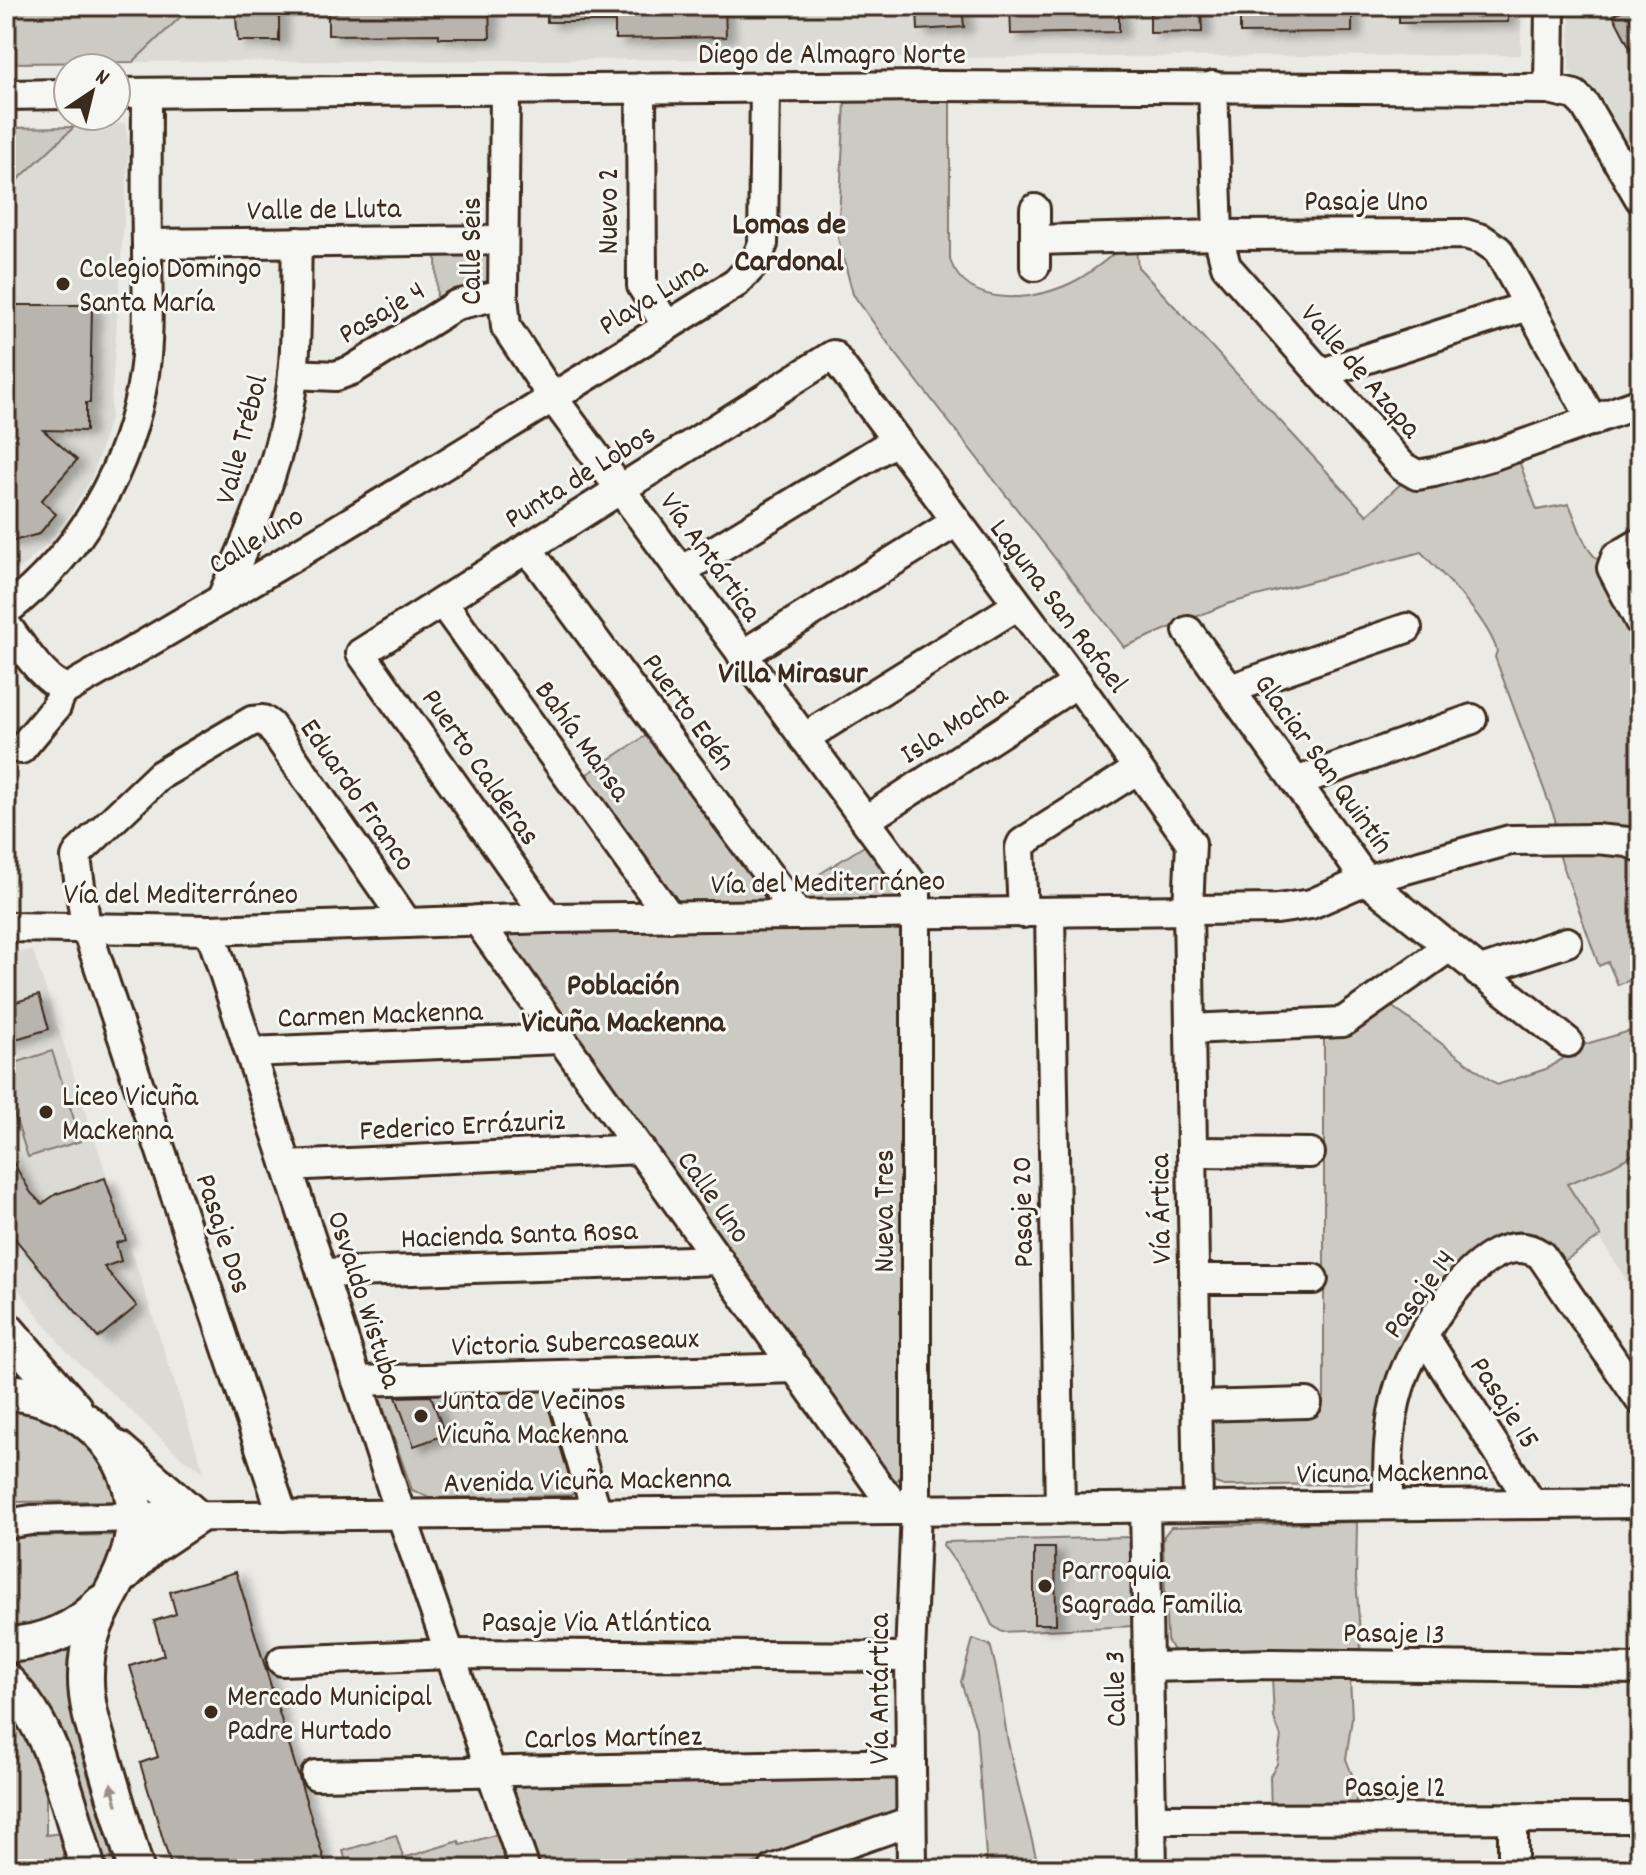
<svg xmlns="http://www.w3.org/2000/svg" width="1646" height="1875" viewBox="0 0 1646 1875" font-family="Dekko,sans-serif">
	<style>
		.built { fill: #dcdad4 }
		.green { fill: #cdcac4; stroke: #847a71; stroke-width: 2 }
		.building { fill: #bab4ae; stroke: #3b2a1e; stroke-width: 2; filter: url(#shadow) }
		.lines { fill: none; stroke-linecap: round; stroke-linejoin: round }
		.minor-casing { stroke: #3b2a1e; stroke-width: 34 }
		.major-casing { stroke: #3b2a1e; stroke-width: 40 }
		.minor { stroke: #f6f6f2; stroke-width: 28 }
		.major { stroke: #f6f6f2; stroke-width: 34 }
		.oneway { fill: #989088 }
		.poi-dot { fill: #3b2a1e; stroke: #f6f6f2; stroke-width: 3 }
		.labels { text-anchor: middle; stroke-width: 6; stroke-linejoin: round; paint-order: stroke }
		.street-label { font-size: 30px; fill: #3b2a1e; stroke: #f6f6f2 }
		.poi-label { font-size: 30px; fill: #3b2a1e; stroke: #f6f6f2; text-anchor: start }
		.neighbourhood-label { font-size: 32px; font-weight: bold; fill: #3b2a1e; stroke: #f6f6f2 }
	</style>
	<defs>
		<filter id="shadow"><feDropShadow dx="9" dy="5" stdDeviation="4" flood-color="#0004"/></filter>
	</defs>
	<rect width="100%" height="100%" fill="#ebeae5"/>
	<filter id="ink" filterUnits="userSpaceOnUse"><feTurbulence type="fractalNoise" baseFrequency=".0125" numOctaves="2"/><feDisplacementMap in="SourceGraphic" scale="16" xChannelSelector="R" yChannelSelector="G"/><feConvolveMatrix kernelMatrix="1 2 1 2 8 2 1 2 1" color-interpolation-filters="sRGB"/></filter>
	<g filter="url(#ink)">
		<g class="built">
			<path d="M 192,6 L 1521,6 L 1521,55 L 133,62 Z"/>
			<path d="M 1570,6 L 1640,6 L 1640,170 L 1607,107 L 1569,71 Z"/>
			<path d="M 125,123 L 129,146 L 110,419 L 92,477 L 73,510 L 48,543 L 6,582 L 6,191 L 74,127 Z"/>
			<path d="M 33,951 L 204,1472 L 182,1458 L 64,1349 L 6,1273 L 6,952 Z"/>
			<path d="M 1640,1151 L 1640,1303 L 1567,1184 L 1612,1166 Z"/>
		</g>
		<g class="green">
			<path d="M 6,6 L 192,6 L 133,62 L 6,63 Z"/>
			<path d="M 845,101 L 950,101 L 950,260 C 968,311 1039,301 1077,280 C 1093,271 1109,258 1123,246 L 1136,248 L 1138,267 L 1367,515 L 1406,479 L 1443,483 L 1519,461 L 1537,510 L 1569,504 C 1577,521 1585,556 1604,563 L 1640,630 L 1640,1004 L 1630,980 L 1618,985 L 1608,962 L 1599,966 L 1560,857 L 1555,819 L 1495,657 L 1497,651 C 1487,618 1445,577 1421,552 L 1227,604 L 1124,647 L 890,346 L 853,294 L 838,238 Z"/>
			<path d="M 74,127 L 6,191 L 6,128 Z"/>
			<path d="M 491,247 L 497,284 L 437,308 L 436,252 Z"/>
			<path d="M 650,733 L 769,893 L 763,901 L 671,901 L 578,780 Z"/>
			<path d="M 869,843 L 903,889 L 900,900 L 804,902 L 791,892 Z"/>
			<path d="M 893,923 L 900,928 L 902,934 L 902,1470 L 898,1480 L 891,1483 L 499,933 Z"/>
			<path d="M 1390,1005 L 1497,1085 L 1546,1069 L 1586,1044 L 1640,1028 L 1640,1151 L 1612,1166 L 1567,1184 L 1601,1236 L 1563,1262 C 1553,1249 1543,1240 1527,1236 L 1427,1318 L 1379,1483 L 1224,1486 L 1215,1483 L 1207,1474 L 1207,1417 L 1216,1410 L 1321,1405 L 1324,1397 L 1324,1032 Z"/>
			<path d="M 52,1051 L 81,1141 L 28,1157 L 6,1089 L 6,1066 Z"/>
			<path d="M 548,1387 L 577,1492 L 571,1495 L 430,1498 L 412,1490 L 380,1398 L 385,1389 Z"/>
			<path d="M 6,1407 C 22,1407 46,1414 61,1421 C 84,1432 119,1475 114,1501 L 6,1502 Z"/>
			<path d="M 1357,1522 L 1356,1578 L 1361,1649 L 1181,1654 L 1172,1649 L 1167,1640 L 1163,1542 L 1164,1536 L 1171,1527 Z"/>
			<path d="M 119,1535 C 112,1566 93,1603 62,1617 C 45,1625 24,1627 6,1632 L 6,1537 Z"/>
			<path d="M 1131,1537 L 1135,1540 L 1134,1626 L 1002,1632 L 992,1625 L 978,1594 L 943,1545 L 944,1542 Z"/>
			<path d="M 80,1633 L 76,1717 L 80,1749 L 116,1869 L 103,1869 L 6,1668 L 6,1654 Z"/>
			<path d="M 973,1639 L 990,1645 C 1000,1677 1002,1709 1008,1742 C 1017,1785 1029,1827 1039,1869 L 987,1869 L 976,1728 L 961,1682 Z"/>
			<path d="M 1272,1677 L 1350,1678 L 1352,1718 L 1346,1759 L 1356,1785 L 1356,1810 L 1271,1811 L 1270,1776 L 1277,1764 L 1281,1737 L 1274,1718 Z"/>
			<path d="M 6,1701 L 31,1740 L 46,1783 L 46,1835 L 61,1833 L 71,1869 L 6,1869 Z"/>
			<path d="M 903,1776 L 903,1805 L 897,1813 L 738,1869 L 538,1869 L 511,1787 L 516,1781 Z"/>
			<path d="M 505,1832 L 518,1869 L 411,1869 L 407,1857 L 459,1841 L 461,1845 Z"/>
			<path d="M 396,1835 L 407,1869 L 348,1869 L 343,1851 Z"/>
		</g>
		<g class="building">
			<path d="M 235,6 L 279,6 L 279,41 L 238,41 Z"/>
			<path d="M 328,6 L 489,6 L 490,38 L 439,38 L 439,34 L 328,35 Z"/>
			<path d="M 547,6 L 725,6 L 726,37 L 615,39 L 615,22 L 547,22 Z"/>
			<path d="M 917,6 L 962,6 L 964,27 L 918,30 Z"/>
			<path d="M 1010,6 L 1119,6 L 1119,32 L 1011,34 Z"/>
			<path d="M 1150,6 L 1201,6 L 1202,32 L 1150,33 Z"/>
			<path d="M 1240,6 L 1352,6 L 1352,32 L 1240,33 Z"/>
			<path d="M 1399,6 L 1508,6 L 1508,22 L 1399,23 Z"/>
			<path d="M 1631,6 L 1640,6 L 1640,67 L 1613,15 Z"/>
			<path d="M 6,305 L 92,305 L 90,403 L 86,403 L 86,431 L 43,430 L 77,460 L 41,501 L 56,514 L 39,534 L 6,543 Z"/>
			<path d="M 39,995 L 49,1029 L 6,1042 L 6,1005 Z"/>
			<path d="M 6,1150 L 31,1193 L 42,1204 L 56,1194 L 105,1178 L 126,1240 L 116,1243 L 121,1261 L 104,1267 L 137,1306 L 98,1338 L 6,1228 Z"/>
			<path d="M 431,1396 L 445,1435 L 414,1446 L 396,1397 Z"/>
			<path d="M 1034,1548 L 1055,1548 L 1056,1624 L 1034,1624 Z"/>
			<path d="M 236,1572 L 327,1869 L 172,1869 L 140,1763 L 158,1757 L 130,1666 L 164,1655 L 154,1621 L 176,1614 L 170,1592 Z"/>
		</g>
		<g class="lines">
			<defs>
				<g id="minor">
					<path d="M 1213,86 L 1218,235 L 1226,266 L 1403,467 L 1417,475 L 1434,472 L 1491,456 L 1640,403"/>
					<path d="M 641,88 L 642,286 L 667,326"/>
					<path d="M 1549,89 L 1550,6"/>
					<path d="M 505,90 L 503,294 L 506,327 L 553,398 L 916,889 L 916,1510 L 910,1657 L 912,1869"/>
					<path d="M 116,93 L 936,86 L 1549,89 L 1575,95 L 1585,105 L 1640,199"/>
					<path d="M 6,95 L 68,94"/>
					<path d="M 1035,209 L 1035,266"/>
					<path d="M 1036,240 L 1218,235 L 1465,234 L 1482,239 L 1498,250 L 1593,421"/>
					<path d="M 147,244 L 503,240"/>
					<path d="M 1322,373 L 1528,306"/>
					<path d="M 293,374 L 336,376 L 352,370 L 456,305 L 503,294"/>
					<path d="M 1640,543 L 1616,557 L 1612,568 L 1640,622"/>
					<path d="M 527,548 L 798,915"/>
					<path d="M 681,571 L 895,441"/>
					<path d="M 221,600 C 247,540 274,479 287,414 C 299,359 295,299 297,242"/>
					<path d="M 442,602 L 670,917"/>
					<path d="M 6,611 C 81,553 130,468 144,374 C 150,332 147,288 147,246 C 146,195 147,144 147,93"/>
					<path d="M 6,625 C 20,643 46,687 69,688 C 295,559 516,421 736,283 L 754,264 L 763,244 L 765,87"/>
					<path d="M 1188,631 L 1366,880 L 1568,1042"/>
					<path d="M 742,655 L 956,522"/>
					<path d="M 1230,689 L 1407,628"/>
					<path d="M 804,738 L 1018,605"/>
					<path d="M 21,749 L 56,707 L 63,688"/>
					<path d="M 1296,782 L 1472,719"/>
					<path d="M 866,820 L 1077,683"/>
					<path d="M 1023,913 L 1020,848 L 1022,843 L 1138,769"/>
					<path d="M 1050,913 L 1060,1509"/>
					<path d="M 548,918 L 361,653 L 833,355 L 1077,683 L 1191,843 L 1188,909 L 1198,1507"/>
					<path d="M 477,920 L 878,1485 L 899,1510"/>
					<path d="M 6,927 L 210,930 L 548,918 L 1277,909 L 1311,904 L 1366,880 L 1510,840 L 1596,839 L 1628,842 L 1640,847"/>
					<path d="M 210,930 L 393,1491 L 525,1869"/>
					<path d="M 1478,972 L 1567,942"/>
					<path d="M 1190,1029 L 1343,1022 L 1448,948"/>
					<path d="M 250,1052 L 561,1039"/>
					<path d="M 1192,1152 L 1310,1153"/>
					<path d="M 287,1166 L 640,1149"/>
					<path d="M 322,1273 L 719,1260"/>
					<path d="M 1194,1279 L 1313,1279"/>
					<path d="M 1424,1336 L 1532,1504"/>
					<path d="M 556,1377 L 597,1513"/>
					<path d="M 357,1381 L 796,1368"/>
					<path d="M 1196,1406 L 1307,1403"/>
					<path d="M 1388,1505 C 1388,1465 1387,1427 1399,1388 C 1411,1346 1485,1216 1541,1255 L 1640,1400"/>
					<path d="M 1145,1508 L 1152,1869"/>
					<path d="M 283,1516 L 86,927 L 76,858 L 78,853 L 160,775 L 252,721 L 263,720 L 270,725 L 407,923"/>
					<path d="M 6,1524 L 31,1520 L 134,1517 L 1640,1503"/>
					<path d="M 282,1661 L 450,1654 L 910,1657"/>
					<path d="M 1148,1667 L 1271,1664 L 1640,1669"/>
					<path d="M 316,1775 L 911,1763"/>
					<path d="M 1151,1819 L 1640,1818"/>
					<path d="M 774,1869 L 911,1821"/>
					<path d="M 1513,1869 L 1513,1820"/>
				</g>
				<g id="major">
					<path d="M 6,1329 L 74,1408"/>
					<path d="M 6,1392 C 84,1396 150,1463 131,1544 C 120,1595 86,1614 86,1675 C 85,1705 96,1735 105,1764 C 115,1799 126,1834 136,1869"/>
					<path d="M 118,1449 L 196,1517 L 151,1547 L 122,1576"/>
					<path d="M 6,1645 C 43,1643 76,1631 101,1603"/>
					<path d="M 6,1681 C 56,1732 68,1803 88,1869"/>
				</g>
			</defs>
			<use href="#minor" class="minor-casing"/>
			<use href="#major" class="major-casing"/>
			<use href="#minor" class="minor"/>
			<use href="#major" class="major"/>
		</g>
		<defs><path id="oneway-solid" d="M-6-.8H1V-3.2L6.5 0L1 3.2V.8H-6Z" transform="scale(2)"/></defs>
		<use class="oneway" href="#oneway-solid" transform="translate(114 1794) rotate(-106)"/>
	</g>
	<g class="poi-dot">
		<circle cx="63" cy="284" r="8"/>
		<circle cx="46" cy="1112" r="8"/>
		<circle cx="421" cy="1416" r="8"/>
		<circle cx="1045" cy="1586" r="8"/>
		<circle cx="211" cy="1712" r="8"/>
	</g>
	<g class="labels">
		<g class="street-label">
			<text x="832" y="63">Diego de Almagro Norte</text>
			<text x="1366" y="210">Pasaje Uno</text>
			<text transform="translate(324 208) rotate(-1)" y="10">Valle de Lluta</text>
			<text transform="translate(607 211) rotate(-90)" y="10">Nuevo 2</text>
			<text transform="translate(470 251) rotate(-90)" y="10">Calle Seis</text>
			<text transform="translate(652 295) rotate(-32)" y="10">Playa Luna</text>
			<text transform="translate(381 311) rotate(-31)" y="10">Pasaje 4</text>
			<text transform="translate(1362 370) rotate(49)" y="10">Valle de Azapa</text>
			<text transform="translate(240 439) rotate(-75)" y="10">Valle Trébol</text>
			<text transform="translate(579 475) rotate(-32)" y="10">Punta de Lobos</text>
			<text transform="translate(255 539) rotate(-31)" y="10">Calle Uno</text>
			<text transform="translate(712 556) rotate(54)" y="10">Vía Antártica</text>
			<text transform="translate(1060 605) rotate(53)" y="10">Laguna San Rafael</text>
			<text transform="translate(690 711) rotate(54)" y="10">Puerto Edén</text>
			<text transform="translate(953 723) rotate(-33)" y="10">Isla Mocha</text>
			<text transform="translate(584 740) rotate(54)" y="10">Bahía Mansa</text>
			<text transform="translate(1325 763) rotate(54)" y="10">Glaciar San Quintín</text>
			<text transform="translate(482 766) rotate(55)" y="10">Puerto Calderas</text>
			<text transform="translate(359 794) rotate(55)" y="10">Eduardo Franco</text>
			<text transform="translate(828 881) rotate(-1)" y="10">Vía del Mediterráneo</text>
			<text x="181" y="903">Vía del Mediterráneo</text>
			<text transform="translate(380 1013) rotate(-2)" y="10">Carmen Mackenna</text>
			<text transform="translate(462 1124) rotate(-3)" y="10">Federico Errázuriz</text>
			<text transform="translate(715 1196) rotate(55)" y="10">Calle Uno</text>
			<text transform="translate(1159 1209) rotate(-91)" y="10">Vía Ártica</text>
			<text transform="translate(883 1211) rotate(-90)" y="10">Nueva Tres</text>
			<text transform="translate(1021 1212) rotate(-91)" y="10">Pasaje 20</text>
			<text transform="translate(225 1233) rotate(72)" y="10">Pasaje Dos</text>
			<text transform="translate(519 1233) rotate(-2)" y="10">Hacienda Santa Rosa</text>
			<text transform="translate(1418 1293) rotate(-54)" y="10">Pasaje 14</text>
			<text transform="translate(366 1299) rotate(72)" y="10">Osvaldo Wistuba</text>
			<text transform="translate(575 1341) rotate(-2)" y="10">Victoria Subercaseaux</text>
			<text transform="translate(1506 1402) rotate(57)" y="10">Pasaje 15</text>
			<text transform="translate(1392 1471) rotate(-1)" y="10">Vicuna Mackenna</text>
			<text transform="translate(587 1479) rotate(-1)" y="10">Avenida Vicuña Mackenna</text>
			<text x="596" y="1631">Pasaje Via Atlántica</text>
			<text transform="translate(1394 1632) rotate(1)" y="10">Pasaje 13</text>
			<text transform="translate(878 1689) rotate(-90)" y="10">Vía Antártica</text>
			<text transform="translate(1114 1689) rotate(-91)" y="10">Calle 3</text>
			<text transform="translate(613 1736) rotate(-1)" y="10">Carlos Martínez</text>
			<text x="1395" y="1796">Pasaje 12</text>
		</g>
		<g class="poi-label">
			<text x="79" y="277">Colegio Domingo<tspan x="79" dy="34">Santa María</tspan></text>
			<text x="62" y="1105">Liceo Vicuña<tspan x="62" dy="34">Mackenna</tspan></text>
			<text x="437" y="1409">Junta de Vecinos<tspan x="437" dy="34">Vicuña Mackenna</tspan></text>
			<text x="1061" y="1579">Parroquia<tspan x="1061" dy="34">Sagrada Familia</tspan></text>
			<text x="227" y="1705">Mercado Municipal<tspan x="227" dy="34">Padre Hurtado</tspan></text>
		</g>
		<g class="neighbourhood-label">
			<text x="789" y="233">Lomas de<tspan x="789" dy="37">Cardonal</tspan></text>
			<text x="793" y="682">Villa Mirasur</text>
			<text x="623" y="994">Población<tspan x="623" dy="37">Vicuña Mackenna</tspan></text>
		</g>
	</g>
	<rect width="1646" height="1875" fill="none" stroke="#f6f6f2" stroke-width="32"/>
	<rect x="16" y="16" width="1614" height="1843" fill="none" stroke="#3b2a1e" stroke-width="3" filter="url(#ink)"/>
	<g transform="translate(92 92) rotate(35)"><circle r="38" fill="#f6f6f2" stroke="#aba49d" stroke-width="2"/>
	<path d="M0-6L14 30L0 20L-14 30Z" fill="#3b2a1e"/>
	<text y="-12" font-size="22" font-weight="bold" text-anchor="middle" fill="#3b2a1e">N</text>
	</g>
</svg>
